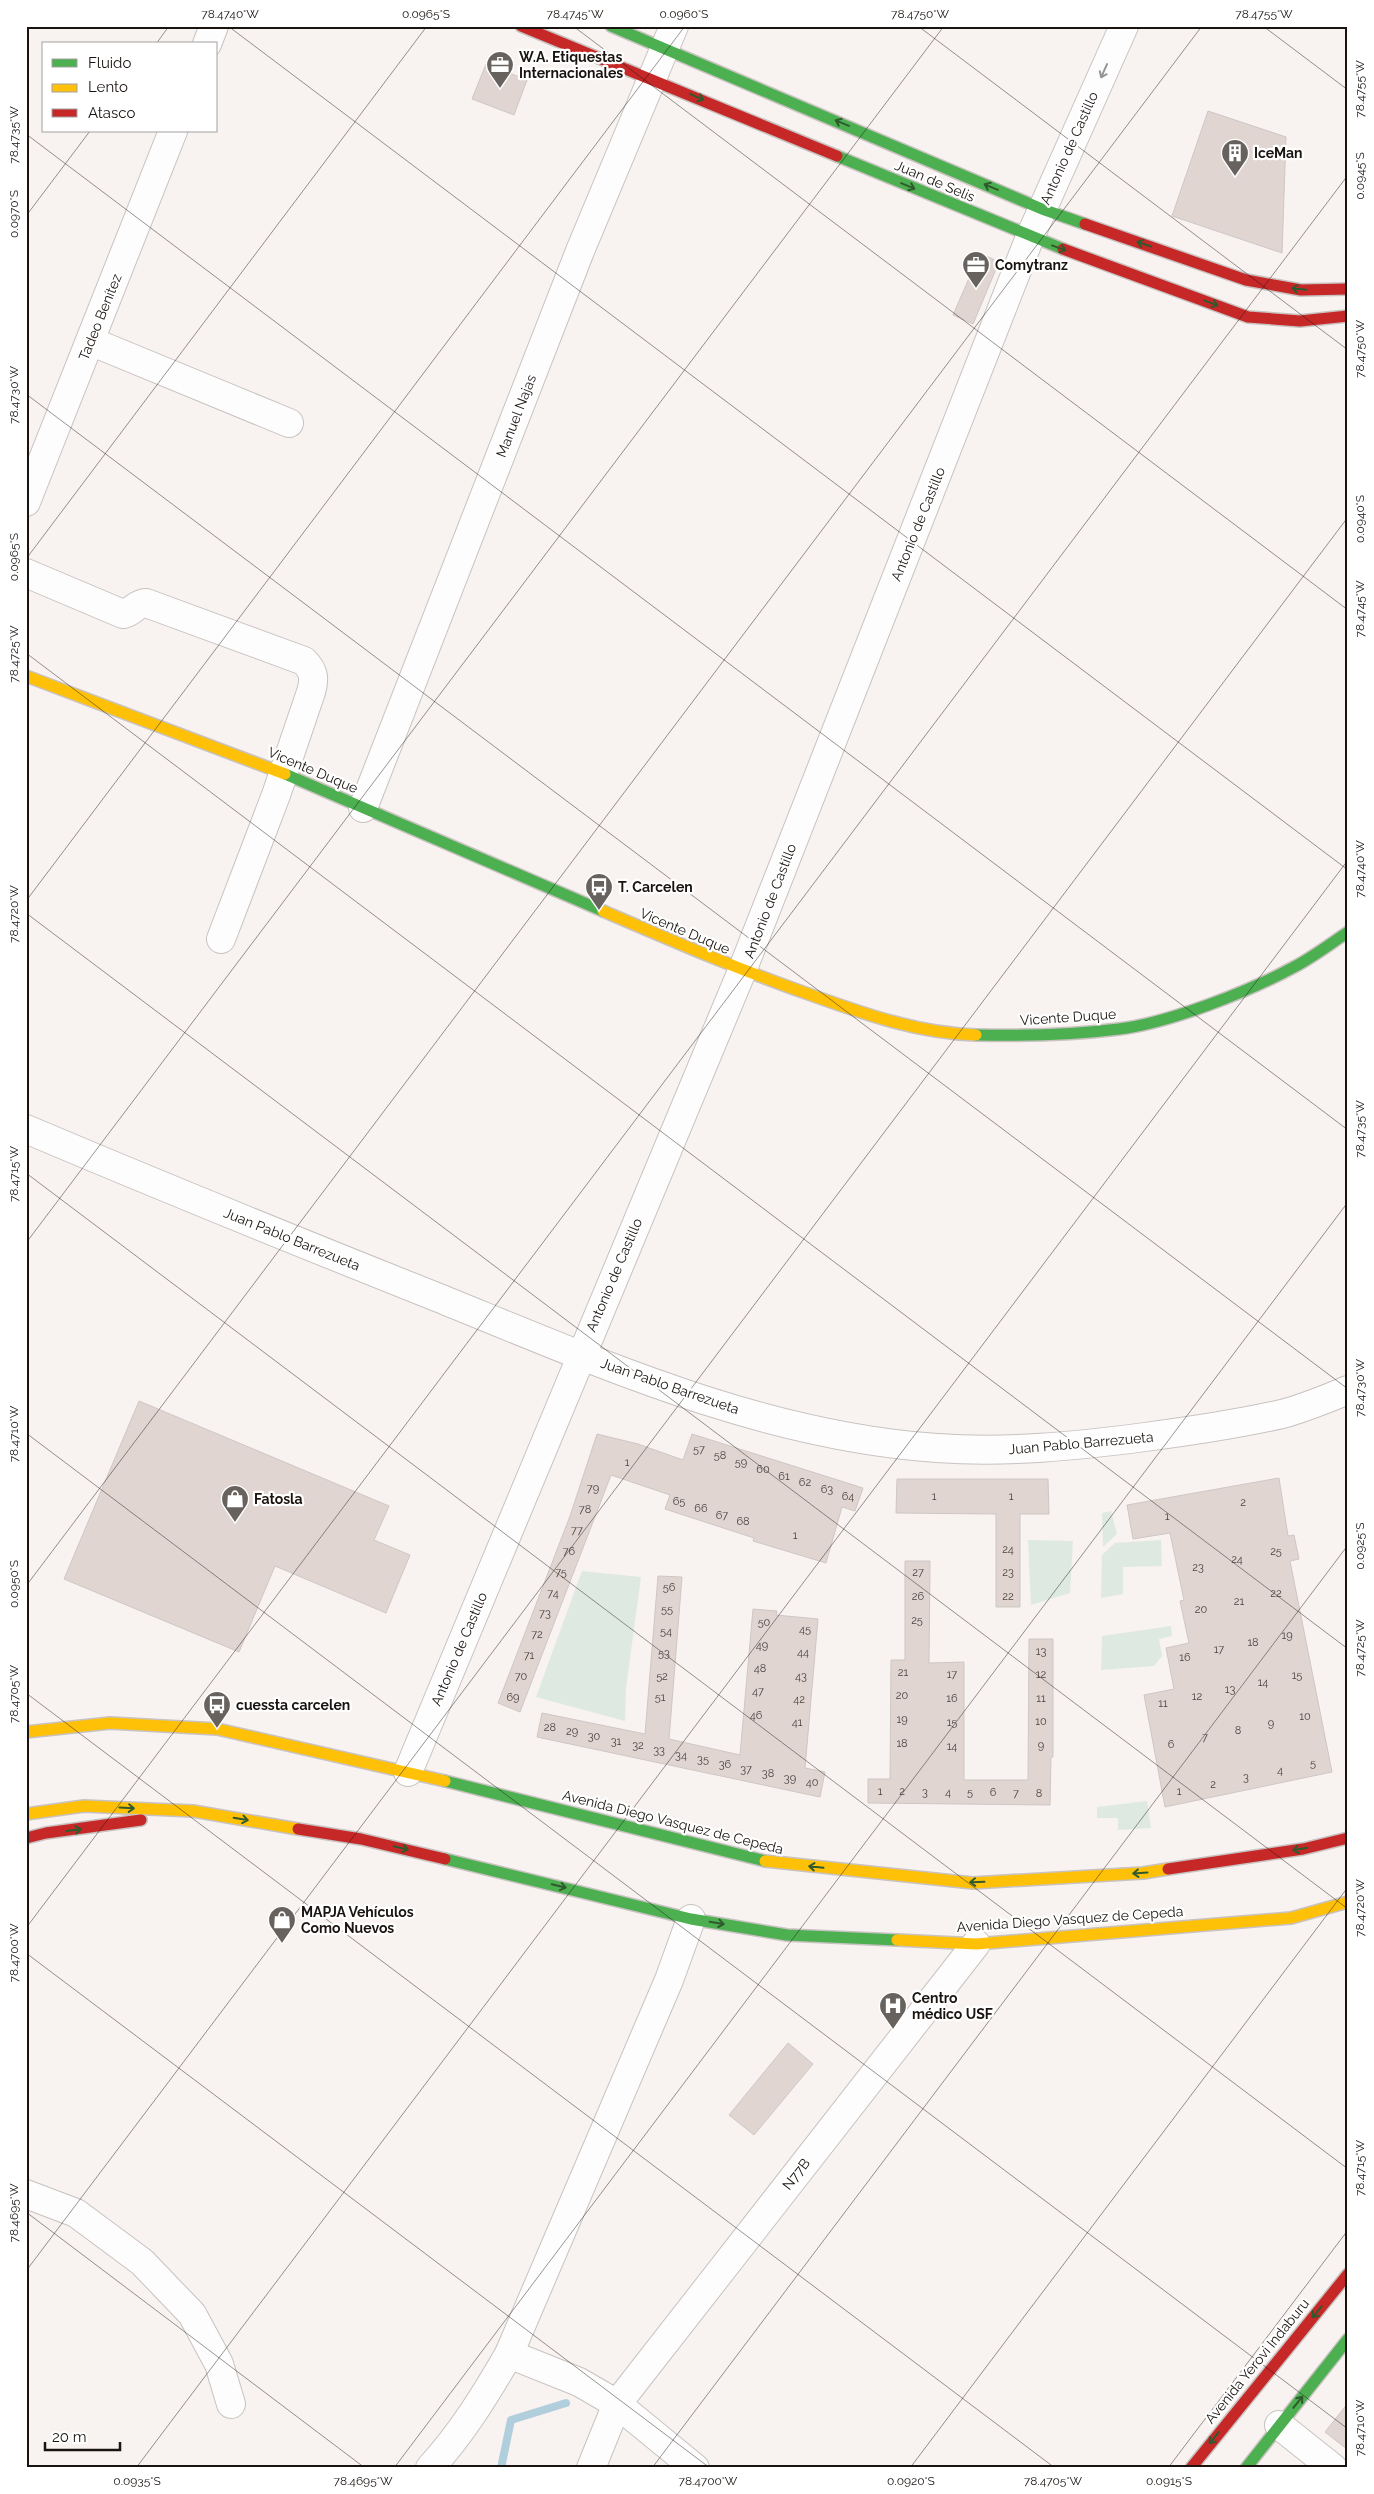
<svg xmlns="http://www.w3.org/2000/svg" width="1374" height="2494" viewBox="0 0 1374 2494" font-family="Raleway,sans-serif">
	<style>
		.green { fill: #deeae1 }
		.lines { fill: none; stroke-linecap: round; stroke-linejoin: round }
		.stream { stroke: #b1cedc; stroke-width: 8 }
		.building { fill: #e0d5d1; stroke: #cdc7c5 }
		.street-casing { stroke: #c8c2c0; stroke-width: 30 }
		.fast-casing { stroke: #c8c2c0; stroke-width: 14 }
		.slow-casing { stroke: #c8c2c0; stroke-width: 14 }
		.jam-casing { stroke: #c8c2c0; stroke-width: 14 }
		.street { stroke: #fefdfd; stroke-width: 28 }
		.fast { stroke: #4caf50; stroke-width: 11 }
		.slow { stroke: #ffc107; stroke-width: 11 }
		.jam { stroke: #c62828; stroke-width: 11 }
		.oneway { stroke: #979493 }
		.oneway2 { stroke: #305a2d }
		.ticks { fill: none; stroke: #1a1411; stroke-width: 1; stroke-opacity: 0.45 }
		.labels { text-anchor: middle; stroke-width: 4.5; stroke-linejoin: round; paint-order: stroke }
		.number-label { font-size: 11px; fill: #4c4441 }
		.poi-label { font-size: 14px; font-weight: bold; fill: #1a1411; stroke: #fff; text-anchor: start }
		.street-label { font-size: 14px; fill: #1a1411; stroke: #fff }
		.neatline { fill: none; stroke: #1a1411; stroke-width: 2 }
		.ticks-label { font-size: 12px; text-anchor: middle; fill: #1a1411 }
	</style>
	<rect width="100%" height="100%" fill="#f8f2f0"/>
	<g class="green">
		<path d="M 1111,1511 L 1117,1534 L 1103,1547 L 1102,1513 Z"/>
		<path d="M 1028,1540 L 1073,1541 L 1070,1593 L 1031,1605 Z"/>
		<path d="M 1161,1540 L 1162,1566 L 1123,1567 L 1123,1594 L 1101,1598 L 1102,1555 L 1115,1543 Z"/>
		<path d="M 582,1571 L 641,1577 L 626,1688 L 625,1721 L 536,1697 Z"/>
		<path d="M 1171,1626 L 1172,1636 L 1159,1639 L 1162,1656 L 1154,1666 L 1101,1670 L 1102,1636 Z"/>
		<path d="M 1147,1801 L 1151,1828 L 1118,1830 L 1118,1818 L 1097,1818 L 1097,1807 Z"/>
	</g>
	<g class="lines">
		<path class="stream" d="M 501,2468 L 511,2420 L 566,2403"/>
	</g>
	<g class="building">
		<path d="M 486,64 L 527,80 L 514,115 L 472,99 Z"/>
		<path d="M 1208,111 L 1286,137 L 1282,253 L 1172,216 Z"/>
		<path d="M 980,253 L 999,262 L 973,324 L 953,315 Z"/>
		<path d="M 139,1401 L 389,1506 L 374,1540 L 410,1555 L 386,1613 L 275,1566 L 239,1652 L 64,1579 Z"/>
		<path d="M 597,1434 L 638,1444 L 683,1460 L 692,1434 L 863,1488 L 855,1511 L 842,1507 L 826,1563 L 753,1541 L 754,1538 L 665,1509 L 670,1495 L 611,1475 L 520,1712 L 498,1703 L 570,1516 Z"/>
		<path d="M 1279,1478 L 1288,1536 L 1294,1535 L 1299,1559 L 1290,1561 L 1332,1772 L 1165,1807 L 1144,1695 L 1174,1689 L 1166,1648 L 1189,1643 L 1180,1601 L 1184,1600 L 1170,1533 L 1133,1539 L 1127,1505 Z"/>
		<path d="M 897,1479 L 1048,1479 L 1049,1514 L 1020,1514 L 1020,1607 L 996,1607 L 996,1514 L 896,1513 Z"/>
		<path d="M 905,1561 L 930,1561 L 929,1663 L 964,1662 L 964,1780 L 1028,1780 L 1029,1639 L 1053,1639 L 1053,1757 L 1051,1757 L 1050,1805 L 868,1803 L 868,1779 L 890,1779 L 891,1660 L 905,1660 Z"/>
		<path d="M 658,1576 L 682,1577 L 669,1739 L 740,1755 L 753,1609 L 777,1611 L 776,1615 L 818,1619 L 805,1768 L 825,1772 L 820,1797 L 537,1737 L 542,1713 L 645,1734 Z"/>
		<path d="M 788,2043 L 813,2064 L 754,2135 L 729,2115 Z"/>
		<path d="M 1348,2403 L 1348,2450 L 1325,2432 Z"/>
	</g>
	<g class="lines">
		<defs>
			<g id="street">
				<path d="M 207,44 L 214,26"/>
				<path d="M 90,341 L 289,423"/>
				<path d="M 26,502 L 173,131"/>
				<path d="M 26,573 L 123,614 C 132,613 136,603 146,603 L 304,661 C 314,671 315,679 311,692 L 276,795 L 221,939"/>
				<path d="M 363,808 L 580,251 L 674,26"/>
				<path d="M 26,1129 C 163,1187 301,1243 439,1298 C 599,1363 762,1436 937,1448 C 1007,1453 1076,1446 1145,1437 C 1191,1431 1237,1424 1282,1414 C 1305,1408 1326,1399 1348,1390"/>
				<path d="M 408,1772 L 742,971 L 1030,237 L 1124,26"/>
				<path d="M 26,2194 L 76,2213 L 142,2262 L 192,2314 L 219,2364 L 231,2404"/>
				<path d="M 509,2354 L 579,2382 L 617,2404 L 695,2468"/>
				<path d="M 1279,2425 L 1333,2468"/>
				<path d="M 430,2468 C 462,2433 486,2394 509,2354 L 669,1980 L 691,1919"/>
				<path d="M 591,2468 L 617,2404 L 976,1944"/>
			</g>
			<g id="fast">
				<path d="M 611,26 L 1042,209 L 1085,224"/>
				<path d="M 837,156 L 1063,249"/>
				<path d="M 285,774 L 603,911"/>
				<path d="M 976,1035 C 1023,1036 1072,1035 1119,1029 C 1169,1023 1250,991 1294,967 C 1313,957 1330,944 1348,932"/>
				<path d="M 445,1781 L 765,1861"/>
				<path d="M 445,1859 L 691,1919 L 787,1935 L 897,1940"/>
				<path d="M 1246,2468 L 1348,2339"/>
			</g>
			<g id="slow">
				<path d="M 26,676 L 285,774"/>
				<path d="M 603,911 C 673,941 742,971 814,996 C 867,1015 919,1033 976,1035"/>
				<path d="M 26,1732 L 110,1723 L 217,1729 L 445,1781"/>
				<path d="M 26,1814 L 84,1806 L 193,1811 L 298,1829"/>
				<path d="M 765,1861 L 973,1883 L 1143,1873 L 1168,1869"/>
				<path d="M 897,1940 L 976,1944 L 1291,1918 L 1348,1902"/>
			</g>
			<g id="jam">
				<path d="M 521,26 L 837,156"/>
				<path d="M 1085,224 L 1246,280 L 1301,290 L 1348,289"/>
				<path d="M 1063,249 L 1248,317 L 1300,321 L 1348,316"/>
				<path d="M 298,1829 L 361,1839 L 445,1859"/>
				<path d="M 26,1838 L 46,1833 L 141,1820"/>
				<path d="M 1168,1869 L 1303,1849 L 1348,1838"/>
				<path d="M 1191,2468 L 1348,2274"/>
			</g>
		</defs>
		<use href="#street" class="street-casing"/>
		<use href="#fast" class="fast-casing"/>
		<use href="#slow" class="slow-casing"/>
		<use href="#jam" class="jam-casing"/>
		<use href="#street" class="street"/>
		<use href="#fast" class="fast"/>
		<use href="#slow" class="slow"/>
		<use href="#jam" class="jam"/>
	</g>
	<defs><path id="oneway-shaft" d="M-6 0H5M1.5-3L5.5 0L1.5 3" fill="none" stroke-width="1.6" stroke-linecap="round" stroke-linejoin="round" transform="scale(1.25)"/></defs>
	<use class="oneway" href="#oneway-shaft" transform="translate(1104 71) rotate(114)"/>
	<g class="oneway2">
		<use href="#oneway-shaft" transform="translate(697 97) rotate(23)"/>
		<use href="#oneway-shaft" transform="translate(842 123) rotate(-157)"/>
		<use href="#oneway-shaft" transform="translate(908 186) rotate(23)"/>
		<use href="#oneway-shaft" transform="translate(991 187) rotate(-157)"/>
		<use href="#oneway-shaft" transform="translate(1144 244) rotate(-161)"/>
		<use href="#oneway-shaft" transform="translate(1059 248) rotate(20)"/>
		<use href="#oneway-shaft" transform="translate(1299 289) rotate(-174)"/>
		<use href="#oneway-shaft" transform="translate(1211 303) rotate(20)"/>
		<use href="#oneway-shaft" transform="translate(127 1808) rotate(3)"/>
		<use href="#oneway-shaft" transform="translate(241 1819) rotate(10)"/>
		<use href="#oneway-shaft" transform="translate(74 1830) rotate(-7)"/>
		<use href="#oneway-shaft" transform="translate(401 1848) rotate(13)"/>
		<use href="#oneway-shaft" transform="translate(1300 1849) rotate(170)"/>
		<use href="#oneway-shaft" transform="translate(816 1867) rotate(-174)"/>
		<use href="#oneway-shaft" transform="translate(1140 1873) rotate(176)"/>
		<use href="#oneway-shaft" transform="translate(977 1882) rotate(178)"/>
		<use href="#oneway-shaft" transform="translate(559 1886) rotate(14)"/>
		<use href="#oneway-shaft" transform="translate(717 1923) rotate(9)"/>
		<use href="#oneway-shaft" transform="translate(1317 2312) rotate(129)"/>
		<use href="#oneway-shaft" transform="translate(1298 2402) rotate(-51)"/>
		<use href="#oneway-shaft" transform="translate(1214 2438) rotate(129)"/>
	</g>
	<path class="ticks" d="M 228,26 L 1348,870M 573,26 L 1348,610M 918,26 L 1348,350M 1263,26 L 1348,90M 156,44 L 169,26M 26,134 L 1348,1130M 26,216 L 90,131M 26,394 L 1348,1389M 26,559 L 427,26M 26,653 L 1348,1649M 26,901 L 685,26M 26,913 L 1348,1909M 26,1173 L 1348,2169M 26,1243 L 944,26M 26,1433 L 1348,2429M 26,1586 L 1202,26M 26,1693 L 1055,2468M 26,1928 L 1348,175M 26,1953 L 710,2468M 26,2212 L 365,2468M 26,2271 L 1348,517M 136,2468 L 1348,860M 394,2468 L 1348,1202M 652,2468 L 1348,1545M 910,2468 L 1348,1887M 1168,2468 L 1348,2230"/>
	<defs>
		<symbol id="office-pin" viewBox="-11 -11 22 30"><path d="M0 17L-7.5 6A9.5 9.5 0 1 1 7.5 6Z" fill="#68625f" stroke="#fff"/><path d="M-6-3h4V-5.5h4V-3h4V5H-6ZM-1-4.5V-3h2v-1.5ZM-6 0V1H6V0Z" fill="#fff"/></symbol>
		<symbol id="building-pin" viewBox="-11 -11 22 30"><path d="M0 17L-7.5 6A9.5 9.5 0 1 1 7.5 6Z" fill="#68625f" stroke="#fff"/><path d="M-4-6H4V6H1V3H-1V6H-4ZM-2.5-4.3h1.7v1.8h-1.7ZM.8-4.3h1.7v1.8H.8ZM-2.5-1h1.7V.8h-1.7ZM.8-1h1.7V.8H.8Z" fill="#fff"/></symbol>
		<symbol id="bus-pin" viewBox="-11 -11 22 30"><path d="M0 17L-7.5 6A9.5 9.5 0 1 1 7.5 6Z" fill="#68625f" stroke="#fff"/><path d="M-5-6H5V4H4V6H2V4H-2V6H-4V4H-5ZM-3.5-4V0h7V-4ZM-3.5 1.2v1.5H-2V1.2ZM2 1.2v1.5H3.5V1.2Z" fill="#fff"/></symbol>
		<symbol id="shop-pin" viewBox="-11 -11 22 30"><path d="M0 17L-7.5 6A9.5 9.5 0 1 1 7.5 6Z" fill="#68625f" stroke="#fff"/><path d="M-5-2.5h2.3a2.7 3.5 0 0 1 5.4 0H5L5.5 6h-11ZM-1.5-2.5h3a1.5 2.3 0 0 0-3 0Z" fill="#fff"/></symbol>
		<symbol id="hospital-pin" viewBox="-11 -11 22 30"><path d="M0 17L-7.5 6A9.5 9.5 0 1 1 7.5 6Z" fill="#68625f" stroke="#fff"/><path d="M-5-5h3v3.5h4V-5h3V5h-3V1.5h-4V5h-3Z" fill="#fff"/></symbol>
	</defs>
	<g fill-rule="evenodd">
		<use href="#office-pin" x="484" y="49" width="32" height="43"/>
		<use href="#building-pin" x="1219" y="137" width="32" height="43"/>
		<use href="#office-pin" x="960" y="249" width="32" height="43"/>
		<use href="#bus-pin" x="583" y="871" width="32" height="43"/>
		<use href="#shop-pin" x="219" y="1483" width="32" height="43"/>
		<use href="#bus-pin" x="201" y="1689" width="32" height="43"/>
		<use href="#shop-pin" x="266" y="1904" width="32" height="43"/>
		<use href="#hospital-pin" x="877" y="1990" width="32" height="43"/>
	</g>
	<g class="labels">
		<g class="number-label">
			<text x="699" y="1453">57</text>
			<text x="720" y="1459">58</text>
			<text x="627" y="1466">1</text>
			<text x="741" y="1466">59</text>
			<text x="763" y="1473">60</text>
			<text x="784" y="1480">61</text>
			<text x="805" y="1486">62</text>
			<text x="593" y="1492">79</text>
			<text x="827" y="1493">63</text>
			<text x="848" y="1500">64</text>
			<text x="934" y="1500">1</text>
			<text x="1011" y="1500">1</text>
			<text x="679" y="1505">65</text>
			<text x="1243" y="1506">2</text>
			<text x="701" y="1512">66</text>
			<text x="585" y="1513">78</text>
			<text x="722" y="1519">67</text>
			<text x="1167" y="1520">1</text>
			<text x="743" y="1525">68</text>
			<text x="577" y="1534">77</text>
			<text x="795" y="1539">1</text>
			<text x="1008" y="1553">24</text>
			<text x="569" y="1555">76</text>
			<text x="1276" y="1555">25</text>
			<text x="1237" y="1563">24</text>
			<text x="1198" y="1571">23</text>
			<text x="561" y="1576">75</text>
			<text x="918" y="1576">27</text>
			<text x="1008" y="1576">23</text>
			<text x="669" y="1591">56</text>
			<text x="553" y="1597">74</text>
			<text x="1276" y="1597">22</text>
			<text x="918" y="1600">26</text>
			<text x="1008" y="1600">22</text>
			<text x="1239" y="1605">21</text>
			<text x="667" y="1613">55</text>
			<text x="1201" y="1613">20</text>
			<text x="545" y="1617">73</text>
			<text x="917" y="1624">25</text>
			<text x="764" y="1626">50</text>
			<text x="805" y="1633">45</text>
			<text x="666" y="1635">54</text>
			<text x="537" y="1638">72</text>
			<text x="1287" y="1639">19</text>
			<text x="1253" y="1646">18</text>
			<text x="762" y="1649">49</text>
			<text x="1219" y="1653">17</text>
			<text x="1041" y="1655">13</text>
			<text x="803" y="1656">44</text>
			<text x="664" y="1657">53</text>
			<text x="529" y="1659">71</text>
			<text x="1185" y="1661">16</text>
			<text x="760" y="1672">48</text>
			<text x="903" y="1676">21</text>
			<text x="952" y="1678">17</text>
			<text x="1041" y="1678">12</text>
			<text x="1297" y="1679">15</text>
			<text x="521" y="1680">70</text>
			<text x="662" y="1680">52</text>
			<text x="801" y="1680">43</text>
			<text x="1263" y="1686">14</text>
			<text x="1230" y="1693">13</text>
			<text x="758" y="1695">47</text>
			<text x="902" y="1699">20</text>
			<text x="1197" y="1700">12</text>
			<text x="513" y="1701">69</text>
			<text x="660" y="1701">51</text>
			<text x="952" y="1702">16</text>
			<text x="1041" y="1702">11</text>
			<text x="799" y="1703">42</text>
			<text x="1163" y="1707">11</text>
			<text x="756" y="1719">46</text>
			<text x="1305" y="1720">10</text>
			<text x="902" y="1723">19</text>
			<text x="1041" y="1725">10</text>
			<text x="797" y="1726">41</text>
			<text x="952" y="1726">15</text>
			<text x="1271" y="1727">9</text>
			<text x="550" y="1731">28</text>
			<text x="1238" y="1734">8</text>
			<text x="572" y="1735">29</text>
			<text x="594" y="1740">30</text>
			<text x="1205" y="1741">7</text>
			<text x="616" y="1745">31</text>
			<text x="902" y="1747">18</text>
			<text x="1171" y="1748">6</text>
			<text x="638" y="1749">32</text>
			<text x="1041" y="1749">9</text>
			<text x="952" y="1750">14</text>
			<text x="659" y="1754">33</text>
			<text x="681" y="1759">34</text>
			<text x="703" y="1763">35</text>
			<text x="1313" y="1767">5</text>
			<text x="725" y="1768">36</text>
			<text x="746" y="1773">37</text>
			<text x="1280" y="1774">4</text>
			<text x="768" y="1777">38</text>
			<text x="1246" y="1781">3</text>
			<text x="790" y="1782">39</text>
			<text x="812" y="1786">40</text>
			<text x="1213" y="1788">2</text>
			<text x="880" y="1795">1</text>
			<text x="902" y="1795">2</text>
			<text x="1179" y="1795">1</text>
			<text x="925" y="1796">3</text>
			<text x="948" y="1796">4</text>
			<text x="970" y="1796">5</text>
			<text x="993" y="1796">6</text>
			<text x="1016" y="1797">7</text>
			<text x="1039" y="1797">8</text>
		</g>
		<g class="poi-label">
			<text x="519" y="62">W.A. Etiquestas<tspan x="519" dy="16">Internacionales</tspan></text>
			<text x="1254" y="158">IceMan</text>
			<text x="995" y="270">Comytranz</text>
			<text x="618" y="892">T. Carcelen</text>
			<text x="254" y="1504">Fatosla</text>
			<text x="236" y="1710">cuessta carcelen</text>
			<text x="301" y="1917">MAPJA Vehículos<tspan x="301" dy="16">Como Nuevos</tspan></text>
			<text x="912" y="2003">Centro<tspan x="912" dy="16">médico USF</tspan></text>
		</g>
		<g class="street-label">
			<text transform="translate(1069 148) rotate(-66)" y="5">Antonio de Castillo</text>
			<text transform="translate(935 181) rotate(23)" y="5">Juan de Selis</text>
			<text transform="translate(100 317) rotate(-68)" y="5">Tadeo Benítez</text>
			<text transform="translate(516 416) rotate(-69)" y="5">Manuel Najas</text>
			<text transform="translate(918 524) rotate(-68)" y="5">Antonio de Castillo</text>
			<text transform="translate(313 770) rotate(23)" y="5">Vicente Duque</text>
			<text transform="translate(770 901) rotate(-69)" y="5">Antonio de Castillo</text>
			<text transform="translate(685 931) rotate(23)" y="5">Vicente Duque</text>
			<text transform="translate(1068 1017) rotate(-4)" y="5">Vicente Duque</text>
			<text transform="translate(292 1239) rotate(22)" y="5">Juan Pablo Barrezueta</text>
			<text transform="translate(614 1275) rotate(-67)" y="5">Antonio de Castillo</text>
			<text transform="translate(670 1386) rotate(19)" y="5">Juan Pablo Barrezueta</text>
			<text transform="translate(1081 1443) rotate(-5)" y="5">Juan Pablo Barrezueta</text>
			<text transform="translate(459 1649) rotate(-67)" y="5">Antonio de Castillo</text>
			<text transform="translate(673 1822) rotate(14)" y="5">Avenida Diego Vasquez de Cepeda</text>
			<text transform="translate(1070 1919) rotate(-4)" y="5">Avenida Diego Vasquez de Cepeda</text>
			<text transform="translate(796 2174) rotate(-52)" y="5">N77B</text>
			<text transform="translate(1257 2361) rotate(-51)" y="5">Avenida Yerovi Indaburu</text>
		</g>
	</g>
	<rect width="1374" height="2494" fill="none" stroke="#ffffff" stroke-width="55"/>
	<rect x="42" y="42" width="175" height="90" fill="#ffffff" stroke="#a3a1a0"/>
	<rect x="52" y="59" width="25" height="8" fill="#4caf50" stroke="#a3a1a0"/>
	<text x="88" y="68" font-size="15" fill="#1a1411">Fluido</text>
	<rect x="52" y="84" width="25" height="8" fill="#ffc107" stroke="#a3a1a0"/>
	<text x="88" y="92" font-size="15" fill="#1a1411">Lento</text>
	<rect x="52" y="109" width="25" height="8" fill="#c62828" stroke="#a3a1a0"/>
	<text x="88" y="118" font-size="15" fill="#1a1411">Atasco</text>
	<path d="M45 2442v8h75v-8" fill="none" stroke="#1a1411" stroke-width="2.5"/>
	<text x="52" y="2442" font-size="15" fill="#1a1411" stroke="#ffffff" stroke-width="4" paint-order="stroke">20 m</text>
	<rect x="28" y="28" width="1318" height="2438" class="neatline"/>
	<g class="ticks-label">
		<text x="230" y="18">78.4740°W</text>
		<text x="426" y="18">0.0965°S</text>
		<text x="575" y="18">78.4745°W</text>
		<text x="684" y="18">0.0960°S</text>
		<text x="920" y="18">78.4750°W</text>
		<text x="1264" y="18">78.4755°W</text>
		<text transform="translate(1360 89) rotate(-90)" y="4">78.4755°W</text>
		<text transform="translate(14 135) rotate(-90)" y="4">78.4735°W</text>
		<text transform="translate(1360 176) rotate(-90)" y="4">0.0945°S</text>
		<text transform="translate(14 214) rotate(-90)" y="4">0.0970°S</text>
		<text transform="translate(1360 349) rotate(-90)" y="4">78.4750°W</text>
		<text transform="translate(14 395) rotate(-90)" y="4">78.4730°W</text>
		<text transform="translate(1360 519) rotate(-90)" y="4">0.0940°S</text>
		<text transform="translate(14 557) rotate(-90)" y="4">0.0965°S</text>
		<text transform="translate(1360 609) rotate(-90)" y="4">78.4745°W</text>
		<text transform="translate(14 654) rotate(-90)" y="4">78.4725°W</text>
		<text transform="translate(1360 869) rotate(-90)" y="4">78.4740°W</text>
		<text transform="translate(14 914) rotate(-90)" y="4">78.4720°W</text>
		<text transform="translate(1360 1129) rotate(-90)" y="4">78.4735°W</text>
		<text transform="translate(14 1174) rotate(-90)" y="4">78.4715°W</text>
		<text transform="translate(1360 1388) rotate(-90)" y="4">78.4730°W</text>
		<text transform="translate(14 1434) rotate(-90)" y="4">78.4710°W</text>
		<text transform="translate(1360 1546) rotate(-90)" y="4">0.0925°S</text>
		<text transform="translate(14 1584) rotate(-90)" y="4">0.0950°S</text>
		<text transform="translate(1360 1648) rotate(-90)" y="4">78.4725°W</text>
		<text transform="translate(14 1694) rotate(-90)" y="4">78.4705°W</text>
		<text transform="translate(1360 1908) rotate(-90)" y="4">78.4720°W</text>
		<text transform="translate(14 1953) rotate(-90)" y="4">78.4700°W</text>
		<text transform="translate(1360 2168) rotate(-90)" y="4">78.4715°W</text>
		<text transform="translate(14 2213) rotate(-90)" y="4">78.4695°W</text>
		<text transform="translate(1360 2428) rotate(-90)" y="4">78.4710°W</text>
		<text x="137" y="2485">0.0935°S</text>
		<text x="363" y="2485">78.4695°W</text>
		<text x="708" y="2485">78.4700°W</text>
		<text x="911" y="2485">0.0920°S</text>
		<text x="1053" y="2485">78.4705°W</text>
		<text x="1169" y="2485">0.0915°S</text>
	</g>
</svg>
